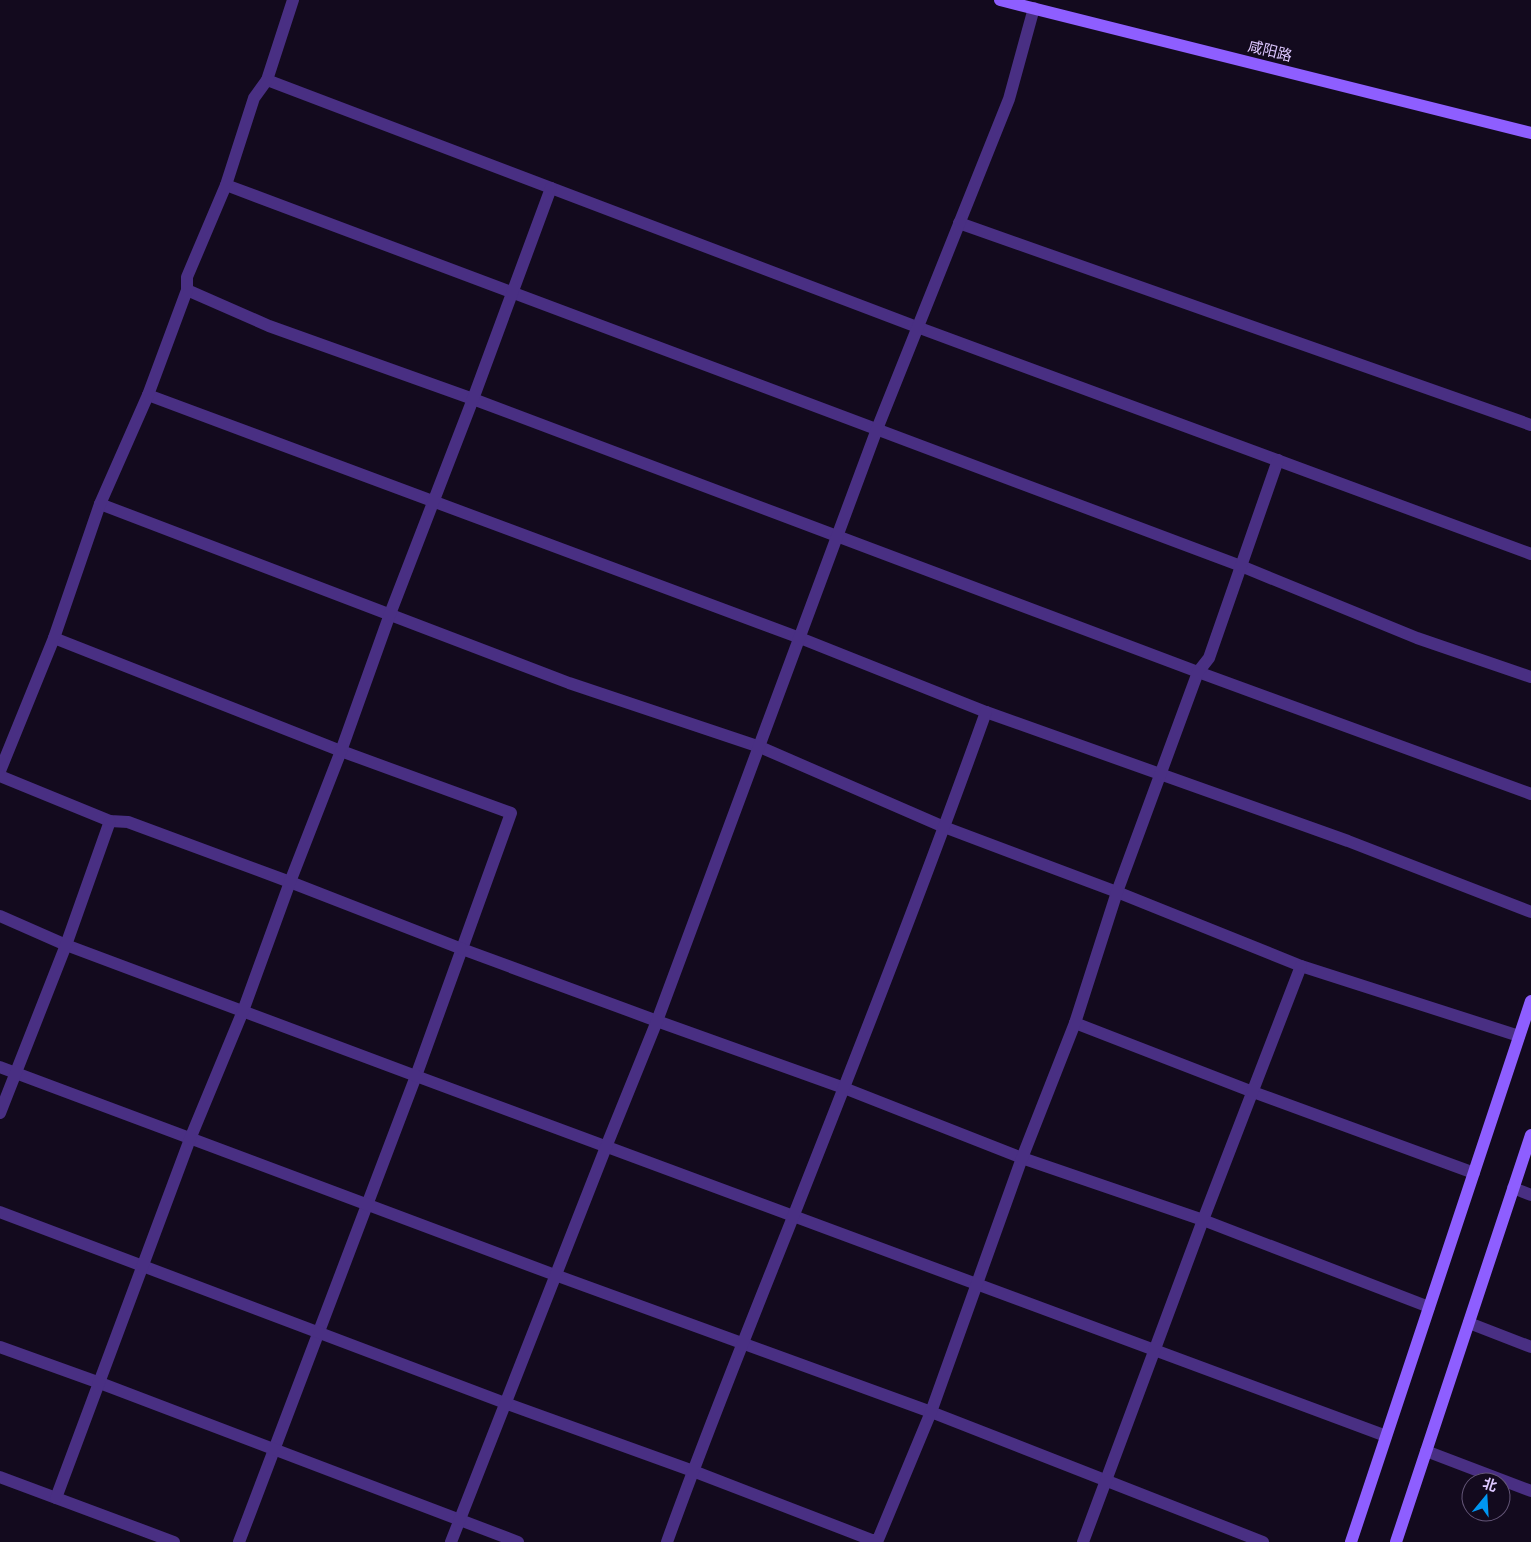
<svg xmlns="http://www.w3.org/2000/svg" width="1531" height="1542" viewBox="0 0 1531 1542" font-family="'Titillium Web','Noto Sans SC',sans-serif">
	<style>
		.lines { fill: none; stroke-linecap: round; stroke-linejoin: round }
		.street { stroke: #492f83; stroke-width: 12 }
		.secondary { stroke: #8e5eff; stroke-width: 12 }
		.labels { text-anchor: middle; stroke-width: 4; stroke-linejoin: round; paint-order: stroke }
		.street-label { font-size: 15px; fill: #ddc7ff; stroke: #130a1e }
	</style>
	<rect width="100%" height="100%" fill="#130a1e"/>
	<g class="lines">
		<g class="street">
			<path d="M 267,80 L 917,327 L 1531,554"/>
			<path d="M 226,185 L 1241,566 L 1417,638 L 1531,677"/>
			<path d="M 959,223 L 1531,425"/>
			<path d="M 187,290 L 269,326 L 473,399 L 1198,672 L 1531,794"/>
			<path d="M 148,395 L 800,638 L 986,712 L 1348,841 L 1531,912"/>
			<path d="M 100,504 L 569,683 L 760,747 L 944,827 L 1117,892 L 1301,966 L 1519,1036"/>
			<path d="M 54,638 L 341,751 L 511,813 L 416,1076 L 239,1542"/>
			<path d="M 0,771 L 54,638 L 100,504 L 148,395 L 187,290 L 187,277 L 226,185 L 254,98 L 267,80 L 293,0"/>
			<path d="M 0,776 L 110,821 L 128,822 L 290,882 L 462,949 L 657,1021 L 844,1088 L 1022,1158 L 1203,1220 L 1429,1307"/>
			<path d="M 0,916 L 66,945 L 416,1076 L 1386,1436"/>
			<path d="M 1075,1023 L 1253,1092 L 1474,1173"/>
			<path d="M 0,1067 L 555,1275 L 931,1412 L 1263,1542"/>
			<path d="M 0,1113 L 66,945 L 110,821"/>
			<path d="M 1513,1188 L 1531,1195"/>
			<path d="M 0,1212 L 505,1403 L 693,1471 L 877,1542 L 931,1412 L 1022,1158 L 1075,1023 L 1117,892 L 1198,672 L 1209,658 L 1278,460"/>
			<path d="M 1469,1323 L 1531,1347"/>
			<path d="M 0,1347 L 100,1383 L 518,1542"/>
			<path d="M 1426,1451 L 1531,1491"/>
			<path d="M 0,1477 L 174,1542"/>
			<path d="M 56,1498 L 190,1139 L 243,1011 L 290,882 L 341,751 L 390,614 L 473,399 L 551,188"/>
			<path d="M 451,1542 L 606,1147 L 657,1021 L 877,429 L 1009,99 L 1034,8"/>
			<path d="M 667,1542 C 706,1433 750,1325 793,1217 C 859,1050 925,882 986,712"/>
			<path d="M 1083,1542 L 1203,1220 L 1301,966"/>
		</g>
		<g class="secondary">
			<path d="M 1000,0 L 1531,133"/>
			<path d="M 1351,1542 L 1531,1001"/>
			<path d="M 1396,1542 L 1531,1135"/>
		</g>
	</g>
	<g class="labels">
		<g class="street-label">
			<text transform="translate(1270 51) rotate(14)" y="5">咸阳路</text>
		</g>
	</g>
	<g transform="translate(1486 1497) rotate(18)"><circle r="24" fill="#130a1e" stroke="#645678"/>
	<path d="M0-4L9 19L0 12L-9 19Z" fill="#0097f2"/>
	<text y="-8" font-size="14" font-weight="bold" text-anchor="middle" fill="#ddc7ff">北</text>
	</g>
</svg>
